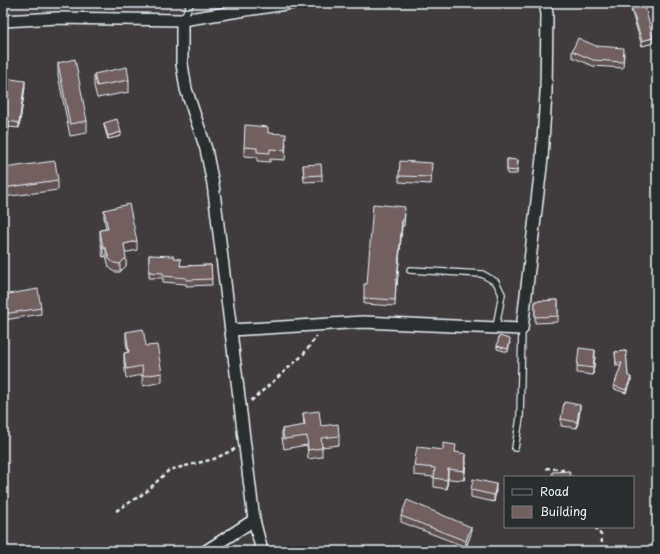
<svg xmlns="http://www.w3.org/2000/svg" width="660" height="554" viewBox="0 0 660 554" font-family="'Playpen Sans',sans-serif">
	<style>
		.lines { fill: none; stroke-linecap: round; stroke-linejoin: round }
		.service-casing { stroke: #e8f1f8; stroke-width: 8 }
		.minor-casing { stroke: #e8f1f8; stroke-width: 14 }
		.path { stroke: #e8f1f8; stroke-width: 2.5; stroke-dasharray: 4 3; stroke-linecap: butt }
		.service { stroke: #2a2d2e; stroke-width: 5.5 }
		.minor { stroke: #2a2d2e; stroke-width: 11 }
		.wall { fill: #625252; stroke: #e8f1f8 }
		.shaded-wall { fill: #504242; stroke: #e8f1f8 }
		.building { fill: #725f5f; stroke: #e8f1f8 }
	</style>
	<rect width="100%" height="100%" fill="#403c3d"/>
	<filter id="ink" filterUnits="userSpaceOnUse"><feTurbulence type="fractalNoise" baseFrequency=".025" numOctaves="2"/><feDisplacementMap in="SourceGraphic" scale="8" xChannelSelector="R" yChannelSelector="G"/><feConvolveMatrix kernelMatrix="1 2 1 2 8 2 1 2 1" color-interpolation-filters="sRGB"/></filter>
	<g filter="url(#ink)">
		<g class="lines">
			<defs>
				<g id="service">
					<path d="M 182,20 L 191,3"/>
					<path d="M 410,270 L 482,274 L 496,282 L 502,294 L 496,327"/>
					<path d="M 515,448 L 520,418 L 522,329"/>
				</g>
				<g id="minor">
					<path d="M 182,20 L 182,64 L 186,89 L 206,149 L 213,184 L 254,520 L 262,551"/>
					<path d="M 3,21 L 57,18 L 182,20 L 292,3"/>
					<path d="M 231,330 L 363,322 L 522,329 L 542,158 L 546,93 L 547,14 L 545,3"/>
					<path d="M 206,551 L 254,520"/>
				</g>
			</defs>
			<use href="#service" class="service-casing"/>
			<use href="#minor" class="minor-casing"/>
			<g class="path">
				<path d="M 251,401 L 303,355 L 317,336"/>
				<path d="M 546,468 C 556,469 568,468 572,477"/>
				<path d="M 116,511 L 146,492 L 169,470 L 214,459 L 235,449"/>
				<path d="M 595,527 L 601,535 L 603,551"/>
			</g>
			<use href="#service" class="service"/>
			<use href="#minor" class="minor"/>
		</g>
		<g class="wall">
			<path d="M 629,3 L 644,3 L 653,43 L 642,46 Z"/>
			<path d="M 596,46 L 624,54 L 623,68 L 593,66 L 572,57 L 572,51 Z"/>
			<path d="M 58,63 L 87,121 L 87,133 L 70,136 L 58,75 Z"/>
			<path d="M 94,74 L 129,80 L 129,92 L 97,98 L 94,86 Z"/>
			<path d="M 3,78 L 25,87 L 19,128 L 9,127 L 7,142 L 3,142 Z"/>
			<path d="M 104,123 L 121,136 L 108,139 L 104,126 Z"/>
			<path d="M 268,133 L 286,143 L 285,160 L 270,159 L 270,162 L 257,161 L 257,157 L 244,156 L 244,147 Z"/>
			<path d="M 507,159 L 518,160 L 517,174 L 507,174 Z"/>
			<path d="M 303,165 L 322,175 L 322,181 L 304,182 Z"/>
			<path d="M 3,168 L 58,180 L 58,190 L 3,197 Z"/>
			<path d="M 432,169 L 431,184 L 399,182 L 399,176 Z"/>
			<path d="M 104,210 L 137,250 L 125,252 L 126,266 L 120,272 L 114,272 L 109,267 L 106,256 L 103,257 L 100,239 L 100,230 L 106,229 L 104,218 Z"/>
			<path d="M 405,214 L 404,226 L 402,226 L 397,285 L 396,285 L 395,306 L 364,304 L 364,298 L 367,284 Z"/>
			<path d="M 149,255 L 174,258 L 181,266 L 211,265 L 212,285 L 186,286 L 186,284 L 163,282 L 163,278 L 149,278 Z"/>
			<path d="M 3,295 L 41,308 L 41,314 L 4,320 L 3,312 Z"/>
			<path d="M 558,300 L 558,322 L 535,323 L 535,301 Z"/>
			<path d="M 126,332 L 146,346 L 162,373 L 162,382 L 143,386 L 142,375 L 126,378 L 124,363 L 124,353 L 128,353 L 126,342 Z"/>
			<path d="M 510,342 L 508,352 L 497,349 L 497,346 Z"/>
			<path d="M 626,351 L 628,376 L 631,380 L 626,393 L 614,389 L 614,386 L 621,366 L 616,366 L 615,352 Z"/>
			<path d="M 595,356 L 593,375 L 577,373 L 577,366 Z"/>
			<path d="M 580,411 L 577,428 L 561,426 L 561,419 Z"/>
			<path d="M 303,413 L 321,426 L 339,436 L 339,445 L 322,447 L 322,457 L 308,459 L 307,445 L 284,449 L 282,438 L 282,429 L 304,426 Z"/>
			<path d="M 443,450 L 456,452 L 466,463 L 464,480 L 448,479 L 447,489 L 434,487 L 434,477 L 414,475 L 414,466 Z"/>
			<path d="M 657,456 L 657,469 L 654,468 L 654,465 Z"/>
			<path d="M 471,490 L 496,490 L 494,502 L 471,497 Z"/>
			<path d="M 401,516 L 471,534 L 466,547 L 401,522 Z"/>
		</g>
		<g class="shaded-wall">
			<path d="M 653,38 L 653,43 L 642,46 L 642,41 Z"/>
			<path d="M 25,81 L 25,87 L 19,128 L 19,123 Z"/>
			<path d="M 9,121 L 9,127 L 7,142 L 7,137 Z"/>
			<path d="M 121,132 L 121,136 L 108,139 L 108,136 Z"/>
			<path d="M 402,220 L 402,226 L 397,285 L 397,279 Z"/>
			<path d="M 137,241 L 137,250 L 124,253 L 124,244 Z"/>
			<path d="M 103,248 L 106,248 L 106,256 L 103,257 Z"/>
			<path d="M 126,258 L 126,266 L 120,272 L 120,264 Z"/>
			<path d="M 595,350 L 595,356 L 593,375 L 593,368 Z"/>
			<path d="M 631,377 L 631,380 L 626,393 L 626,390 Z"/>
			<path d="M 580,405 L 580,411 L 577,428 L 577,422 Z"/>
			<path d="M 466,454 L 466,463 L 464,480 L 464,471 Z"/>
			<path d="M 448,469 L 448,479 L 447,489 L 447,480 Z"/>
			<path d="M 496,484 L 496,490 L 494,502 L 494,495 Z"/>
			<path d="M 471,527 L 471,534 L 466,547 L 466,541 Z"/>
		</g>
		<g class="building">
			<path d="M 630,3 L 644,3 L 653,38 L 642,41 Z"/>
			<path d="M 578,38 L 596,46 L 624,48 L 623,62 L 593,60 L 572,51 Z"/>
			<path d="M 75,59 L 87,121 L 70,124 L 58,63 Z"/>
			<path d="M 127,67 L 129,80 L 97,86 L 94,74 Z"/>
			<path d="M 3,78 L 25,81 L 19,123 L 9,121 L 7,137 L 3,136 Z"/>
			<path d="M 117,119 L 121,132 L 108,136 L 104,123 Z"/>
			<path d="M 245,125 L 268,127 L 268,133 L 286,134 L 285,150 L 270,149 L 270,153 L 257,152 L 257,148 L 244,147 Z"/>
			<path d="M 507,159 L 518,160 L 517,171 L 507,170 Z"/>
			<path d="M 55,161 L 58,180 L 3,188 L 3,168 Z"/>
			<path d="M 400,161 L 432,163 L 431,177 L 399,176 Z"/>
			<path d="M 321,164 L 322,175 L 304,176 L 303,165 Z"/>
			<path d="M 129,204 L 137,241 L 124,244 L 126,258 L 120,264 L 114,263 L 109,259 L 106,248 L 103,248 L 100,230 L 108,229 L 104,210 Z"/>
			<path d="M 373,204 L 405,207 L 404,220 L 402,220 L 397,279 L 396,279 L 395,300 L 364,298 L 364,284 L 367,284 Z"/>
			<path d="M 149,255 L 174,256 L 174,258 L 181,259 L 180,266 L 211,265 L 212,279 L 186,280 L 186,278 L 163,276 L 163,273 L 149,272 Z"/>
			<path d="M 38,289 L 41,308 L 4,314 L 3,306 L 3,295 Z"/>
			<path d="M 558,300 L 558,316 L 535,317 L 535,301 Z"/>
			<path d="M 143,329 L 146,346 L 157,345 L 162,373 L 143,376 L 142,366 L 126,369 L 124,353 L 129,352 L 126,332 Z"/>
			<path d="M 499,336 L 510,339 L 508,349 L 497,346 Z"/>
			<path d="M 579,348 L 595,350 L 593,368 L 577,366 Z"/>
			<path d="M 626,351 L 628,376 L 631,377 L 626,390 L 614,386 L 622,363 L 616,363 L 615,352 Z"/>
			<path d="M 564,402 L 580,405 L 577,422 L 561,419 Z"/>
			<path d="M 319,411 L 321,426 L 338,424 L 339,436 L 321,438 L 322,448 L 308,450 L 307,436 L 284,439 L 282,429 L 305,425 L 303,413 Z"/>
			<path d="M 443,443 L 456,445 L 455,452 L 466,454 L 464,471 L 448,469 L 447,480 L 434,478 L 435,468 L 414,466 L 417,447 L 443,450 Z"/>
			<path d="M 657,456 L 657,466 L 654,465 Z"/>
			<path d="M 569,471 L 570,477 L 552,477 L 552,472 Z"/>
			<path d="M 473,479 L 496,484 L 494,495 L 471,490 Z"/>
			<path d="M 407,500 L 471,527 L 466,541 L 401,516 Z"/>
		</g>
	</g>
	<rect width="660" height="554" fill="none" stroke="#2a2d2e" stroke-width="16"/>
	<rect x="8" y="8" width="644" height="538" fill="none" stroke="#e8f1f8" stroke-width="1.5" filter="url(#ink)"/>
	<rect x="504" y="476" width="130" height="52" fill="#2a2d2e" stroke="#767b7f"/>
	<rect x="512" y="489" width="20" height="6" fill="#2a2d2e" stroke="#767b7f"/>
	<text x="540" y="496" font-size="12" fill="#e8f1f8">Road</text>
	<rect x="512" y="506" width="20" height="12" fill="#725f5f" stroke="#767b7f"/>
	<text x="540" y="516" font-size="12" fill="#e8f1f8">Building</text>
</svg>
